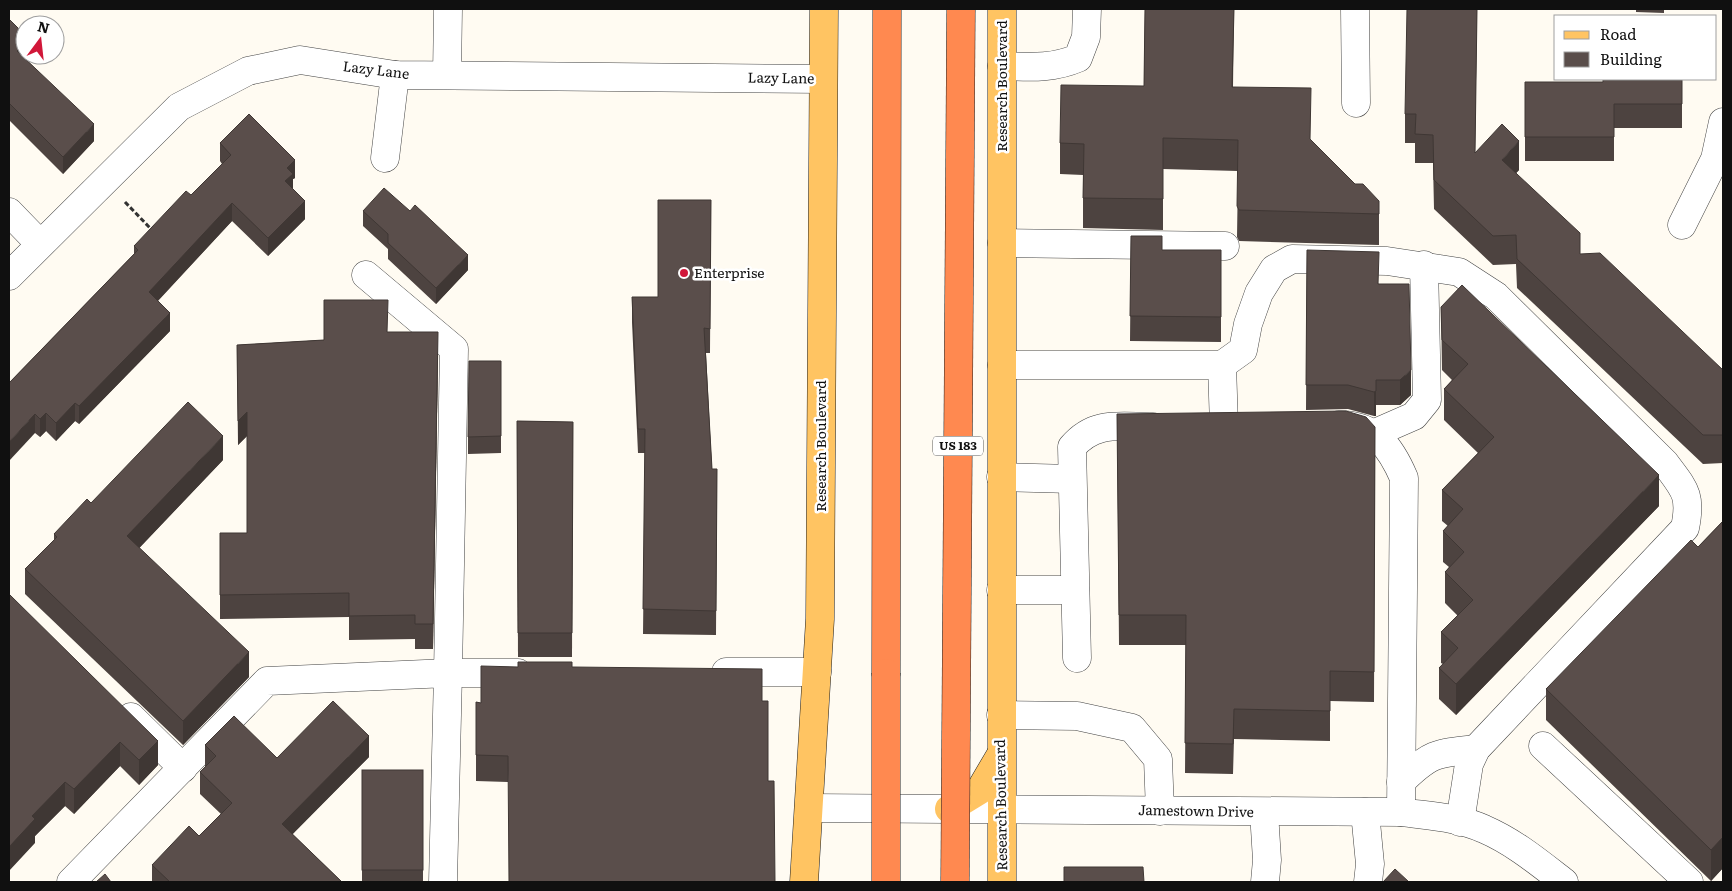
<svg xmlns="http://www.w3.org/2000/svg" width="1732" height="891" viewBox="0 0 1732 891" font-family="Literata,serif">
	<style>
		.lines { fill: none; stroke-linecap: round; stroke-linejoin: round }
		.minor-casing { stroke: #434343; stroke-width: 29 }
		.major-casing { stroke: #212121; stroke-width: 29 }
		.highway-casing { stroke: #212121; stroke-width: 29 }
		.path { stroke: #323232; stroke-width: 3; stroke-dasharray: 5 2.5; stroke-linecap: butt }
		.minor { stroke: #fff; stroke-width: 28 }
		.major { stroke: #ffc462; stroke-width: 28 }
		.highway { stroke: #ff8950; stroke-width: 28 }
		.highway-bridge-casing { stroke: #212121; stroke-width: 29; stroke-linecap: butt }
		.highway-bridge { stroke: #ff8950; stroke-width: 28 }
		.wall { fill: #4d4340 }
		.shaded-wall { fill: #3f3734 }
		.building { fill: #5a4e4b; stroke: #3f3734 }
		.poi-dot { fill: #d11739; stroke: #fff; stroke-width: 2 }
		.labels { text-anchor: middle; stroke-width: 5; stroke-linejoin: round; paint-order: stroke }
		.shield { fill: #fff; stroke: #585858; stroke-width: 1 }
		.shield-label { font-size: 12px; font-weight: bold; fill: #101010 }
		.street-label { font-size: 14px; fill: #101010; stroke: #fff }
		.poi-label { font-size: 14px; fill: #101010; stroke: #fff; text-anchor: start }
	</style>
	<rect width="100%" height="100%" fill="#fffbf2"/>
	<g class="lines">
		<defs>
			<g id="minor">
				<path d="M 1355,9 L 1356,103"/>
				<path d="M 1002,66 C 1030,67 1052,69 1078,58 L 1086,37 L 1087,9"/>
				<path d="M 447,75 L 448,9"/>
				<path d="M 385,158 L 395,75"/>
				<path d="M 9,212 L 40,244"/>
				<path d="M 1682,225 L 1715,159 L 1723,122"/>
				<path d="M 1002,243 L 1225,246"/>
				<path d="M 366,275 L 454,349 L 448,673 L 518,673"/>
				<path d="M 9,276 L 179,107 L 248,71 L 300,60 L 395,75 L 823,79"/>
				<path d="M 1002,365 L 1222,365 L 1243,350 L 1248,324 L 1259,293 L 1274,269 L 1292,259 L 1387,261 L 1459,272 L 1496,296 L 1665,463 C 1684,489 1692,494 1685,528 L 1476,749 L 1469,764 L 1460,822"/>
				<path d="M 1222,365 L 1224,426"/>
				<path d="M 1339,425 C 1375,424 1391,448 1404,478 L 1401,812"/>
				<path d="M 1375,433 L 1414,416 L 1427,400 L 1424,265"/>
				<path d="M 1001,477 L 1072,479"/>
				<path d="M 1001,590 L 1075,590"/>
				<path d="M 1077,658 L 1072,447 C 1095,420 1120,427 1153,427"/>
				<path d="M 726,672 L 817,672"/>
				<path d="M 1001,715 L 1077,716 L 1132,728 L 1158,759 L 1160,811"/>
				<path d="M 131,717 L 183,768"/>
				<path d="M 1543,746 L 1689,882"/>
				<path d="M 1401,782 C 1430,753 1437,753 1476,749"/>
				<path d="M 809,808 L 1401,812 C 1428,816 1458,817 1484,829 C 1514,842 1538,862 1564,882"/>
				<path d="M 1264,812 L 1267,860 L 1265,882"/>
				<path d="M 1365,812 L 1370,864 L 1368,882"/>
				<path d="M 71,882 L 267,681 L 448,673 L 443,882"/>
			</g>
			<g id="major">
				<path d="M 949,809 L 980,790 L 1000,756"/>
				<path d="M 804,882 L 820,619 L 824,9"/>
				<path d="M 1002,882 L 1002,9"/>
			</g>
			<path id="highway" d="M 886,673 L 887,9"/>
		</defs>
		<use href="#minor" class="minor-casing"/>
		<use href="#major" class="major-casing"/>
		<use href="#highway" class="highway-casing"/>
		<path class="path" d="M 125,202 L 152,230"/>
		<use href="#minor" class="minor"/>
		<use href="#major" class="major"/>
		<use href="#highway" class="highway"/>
		<defs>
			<g id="highway-bridge">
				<path d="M 886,882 L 886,673"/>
				<path d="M 955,882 L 961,9"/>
			</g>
		</defs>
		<use href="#highway-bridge" class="highway-bridge-casing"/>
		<use href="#highway-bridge" class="highway-bridge"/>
	</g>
	<g class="wall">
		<path d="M 1145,9 L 1234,9 L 1233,87 L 1311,140 L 1355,184 L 1379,201 L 1379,245 L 1239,241 L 1237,237 L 1238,171 L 1163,169 L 1163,230 L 1083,228 L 1083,175 L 1060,174 L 1060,143 L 1144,86 Z"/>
		<path d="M 1477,9 L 1475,152 L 1519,170 L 1516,173 L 1580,254 L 1723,370 L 1723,463 L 1703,464 L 1517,288 L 1516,264 L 1493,265 L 1434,209 L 1433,163 L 1415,163 L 1415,143 L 1405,143 L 1405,114 Z"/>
		<path d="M 1636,9 L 1664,9 L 1664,13 L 1636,12 Z"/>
		<path d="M 9,19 L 29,55 L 29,56 L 26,59 L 94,141 L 63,174 L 9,120 Z"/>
		<path d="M 1682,80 L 1682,128 L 1614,128 L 1614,161 L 1525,161 L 1525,82 L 1603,82 Z"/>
		<path d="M 220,143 L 295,178 L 293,179 L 293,189 L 305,219 L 268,256 L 232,221 L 158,301 L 170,331 L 79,424 L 75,421 L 56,441 L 46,431 L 40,437 L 35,433 L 9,383 L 134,254 L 134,246 L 191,195 L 222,164 L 220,161 Z"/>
		<path d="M 711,200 L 710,353 L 706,353 L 712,469 L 717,469 L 716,635 L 643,634 L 645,453 L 638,453 L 632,322 L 632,297 L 658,297 Z"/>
		<path d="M 363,211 L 468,270 L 436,304 L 388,259 L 388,249 L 363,226 Z"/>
		<path d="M 1131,236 L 1162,250 L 1221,250 L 1221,342 L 1130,341 Z"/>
		<path d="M 1307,250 L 1379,284 L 1411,395 L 1400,405 L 1376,405 L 1376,416 L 1374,416 L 1348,409 L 1306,410 Z"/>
		<path d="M 1441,307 L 1659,506 L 1456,715 L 1439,699 L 1439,668 L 1443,664 L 1441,663 L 1441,632 L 1458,616 L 1445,603 L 1445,572 L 1449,567 L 1443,562 L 1443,531 L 1448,526 L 1442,521 L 1442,490 L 1478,453 L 1444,420 L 1444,389 L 1452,380 L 1442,370 Z"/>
		<path d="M 388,332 L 438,356 L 433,649 L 415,649 L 415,639 L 349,640 L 349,617 L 220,619 L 220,533 L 247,533 L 247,436 L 238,445 L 237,345 L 324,340 Z"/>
		<path d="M 501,361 L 501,453 L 468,454 L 468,437 Z"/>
		<path d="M 1117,414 L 1375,427 L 1374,702 L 1330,701 L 1330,741 L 1234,739 L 1233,774 L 1185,773 L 1186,645 L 1119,645 Z"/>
		<path d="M 517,421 L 573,422 L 572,657 L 518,657 Z"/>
		<path d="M 223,460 L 139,548 L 249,677 L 183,745 L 25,594 L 25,569 L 54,540 L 54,534 L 91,503 Z"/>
		<path d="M 1723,521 L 1723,868 L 1711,881 L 1546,720 L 1546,689 L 1698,547 Z"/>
		<path d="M 9,594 L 158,765 L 139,785 L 120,766 L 74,814 L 65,806 L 35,836 L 35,843 Z"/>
		<path d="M 518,667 L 508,782 L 476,781 L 476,702 L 481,703 Z"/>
		<path d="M 205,745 L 277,758 L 369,757 L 292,834 L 342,882 L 152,882 L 152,865 L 199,836 L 221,814 L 200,794 L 200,772 L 205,767 Z"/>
		<rect x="362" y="770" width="61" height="112"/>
	</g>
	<g class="shaded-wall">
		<path d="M 25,44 L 25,55 L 29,55 L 29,56 L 17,68 L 17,51 Z"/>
		<path d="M 94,124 L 94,141 L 63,174 L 63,157 Z"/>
		<path d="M 1519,141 L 1519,170 L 1502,188 L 1502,160 Z"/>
		<path d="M 295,160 L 295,178 L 293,179 L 293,192 L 285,181 L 287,168 Z"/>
		<path d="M 305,201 L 305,219 L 268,256 L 268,238 Z"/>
		<path d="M 232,203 L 232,221 L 149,310 L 149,292 Z"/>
		<path d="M 468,255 L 468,270 L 436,304 L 436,288 Z"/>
		<path d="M 170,313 L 170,331 L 79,424 L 79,406 Z"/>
		<path d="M 438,332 L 438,356 L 433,649 L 433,624 Z"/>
		<path d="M 1411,370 L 1411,395 L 1400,405 L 1400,380 Z"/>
		<path d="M 1376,380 L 1376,416 L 1374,416 L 1374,392 Z"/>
		<path d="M 75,403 L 75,421 L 56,441 L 56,423 Z"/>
		<path d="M 247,412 L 247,436 L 238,445 L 238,421 Z"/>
		<path d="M 46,413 L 46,431 L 40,437 L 40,419 Z"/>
		<path d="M 35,414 L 35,433 L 9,461 L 9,442 Z"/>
		<path d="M 223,436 L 223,460 L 127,561 L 127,536 Z"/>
		<path d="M 1659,475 L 1659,506 L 1456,715 L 1456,684 Z"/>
		<path d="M 249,652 L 249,677 L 183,745 L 183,721 Z"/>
		<path d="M 369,736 L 369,757 L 282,845 L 282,824 Z"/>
		<path d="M 158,741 L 158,765 L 139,785 L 139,760 Z"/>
		<path d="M 120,742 L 120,766 L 74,814 L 74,789 Z"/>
		<path d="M 65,782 L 65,806 L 35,836 L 35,843 L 9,871 L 9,847 L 32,816 Z"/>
		<path d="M 1723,837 L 1723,868 L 1711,881 L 1711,850 Z"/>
	</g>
	<g class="building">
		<path d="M 1145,9 L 1234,9 L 1232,87 L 1311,88 L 1310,139 L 1355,184 L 1363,184 L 1379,201 L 1379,214 L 1239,210 L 1237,206 L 1238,140 L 1163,138 L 1163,199 L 1083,198 L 1084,144 L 1060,143 L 1061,85 L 1144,86 Z"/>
		<path d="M 1407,9 L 1477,9 L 1475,153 L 1502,124 L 1519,141 L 1502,160 L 1580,233 L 1580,254 L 1600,253 L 1723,370 L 1723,435 L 1703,435 L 1517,259 L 1516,235 L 1493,236 L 1434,180 L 1433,135 L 1415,134 L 1416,114 L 1405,114 Z"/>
		<path d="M 9,19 L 25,35 L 25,44 L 17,51 L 94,124 L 63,157 L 9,103 Z"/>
		<path d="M 1603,80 L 1682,80 L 1682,104 L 1614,104 L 1614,137 L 1525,137 L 1525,82 L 1603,82 Z"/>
		<path d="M 249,114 L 295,160 L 287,168 L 293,174 L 285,181 L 305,201 L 268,238 L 232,203 L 149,292 L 170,313 L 79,406 L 75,403 L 56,423 L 46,413 L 40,419 L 35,414 L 9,442 L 9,383 L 138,250 L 134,246 L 186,191 L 191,195 L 231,155 L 220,143 Z"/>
		<path d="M 384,188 L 410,211 L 415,205 L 468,255 L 436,288 L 388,243 L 388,234 L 363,211 Z"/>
		<path d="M 658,200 L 711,200 L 710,329 L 704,328 L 712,469 L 717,469 L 716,611 L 643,609 L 645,429 L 638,429 L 632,297 L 658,297 Z"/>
		<path d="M 1131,236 L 1162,236 L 1162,250 L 1221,250 L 1221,317 L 1130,316 Z"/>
		<path d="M 1307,250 L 1379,252 L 1378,284 L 1409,284 L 1411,370 L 1400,380 L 1376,380 L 1376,391 L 1374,392 L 1348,385 L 1306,385 Z"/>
		<path d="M 1462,285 L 1659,475 L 1456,684 L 1439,668 L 1458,648 L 1441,632 L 1473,600 L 1445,572 L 1464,552 L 1443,531 L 1463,509 L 1442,490 L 1494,437 L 1444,389 L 1468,364 L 1442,340 L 1441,307 Z"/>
		<path d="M 324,300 L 388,300 L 387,332 L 438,332 L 433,624 L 415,624 L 415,615 L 349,616 L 349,593 L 220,595 L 220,533 L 247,533 L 247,412 L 238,421 L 237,345 L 324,340 Z"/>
		<path d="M 469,361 L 501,361 L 501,436 L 468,437 Z"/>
		<path d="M 188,402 L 223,436 L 127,536 L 249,652 L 183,721 L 25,569 L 57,537 L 54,534 L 87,499 L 91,503 Z"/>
		<path d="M 1346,411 L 1366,417 L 1375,427 L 1374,672 L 1330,671 L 1330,711 L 1234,709 L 1233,744 L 1185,743 L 1186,615 L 1119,615 L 1117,414 Z"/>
		<path d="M 517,421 L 573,422 L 572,633 L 518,633 Z"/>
		<path d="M 1723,521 L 1723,837 L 1711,850 L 1546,689 L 1691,540 L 1698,547 Z"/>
		<path d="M 9,594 L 158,741 L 139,760 L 120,742 L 74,789 L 65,782 L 32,816 L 35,819 L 9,847 Z"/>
		<path d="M 518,662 L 572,662 L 572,667 L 762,669 L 762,701 L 768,701 L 768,781 L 774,781 L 775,882 L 509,882 L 508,756 L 476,755 L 476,702 L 481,703 L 481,666 L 518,667 Z"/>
		<path d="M 333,701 L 369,736 L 282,824 L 342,882 L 170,882 L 152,865 L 189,826 L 199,836 L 232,803 L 200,772 L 216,756 L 205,745 L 234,716 L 277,758 Z"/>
		<rect x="362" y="770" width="61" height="100"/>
		<path d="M 1064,867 L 1143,867 L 1144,882 L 1064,882 Z"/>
		<path d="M 1395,869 L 1409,882 L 1383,882 Z"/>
		<path d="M 105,874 L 111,882 L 96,882 Z"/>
	</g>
	<circle class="poi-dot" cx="684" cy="273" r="5"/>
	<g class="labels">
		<rect class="shield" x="933" y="436.5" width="50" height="19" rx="4"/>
		<g class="shield-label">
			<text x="958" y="450">US 183</text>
		</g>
		<g class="street-label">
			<text transform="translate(376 70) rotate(7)" y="5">Lazy Lane</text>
			<text transform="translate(781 78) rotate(1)" y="5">Lazy Lane</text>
			<text transform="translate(1002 86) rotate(-90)" y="5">Research Boulevard</text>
			<text transform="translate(821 446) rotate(-90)" y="5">Research Boulevard</text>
			<text transform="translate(1001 805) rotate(-91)" y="5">Research Boulevard</text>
			<text transform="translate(1196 811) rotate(1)" y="5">Jamestown Drive</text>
		</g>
		<g class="poi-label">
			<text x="694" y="278">Enterprise</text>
		</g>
	</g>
	<rect width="1732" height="891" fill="none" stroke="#101010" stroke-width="20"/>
	<rect x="1554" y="15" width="162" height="65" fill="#ffffff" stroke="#9f9f9f"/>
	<rect x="1564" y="31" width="25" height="8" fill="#ffc462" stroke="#9f9f9f"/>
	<text x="1600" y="40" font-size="15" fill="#101010">Road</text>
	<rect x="1564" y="52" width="25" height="15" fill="#5a4e4b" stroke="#9f9f9f"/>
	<text x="1600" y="65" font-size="15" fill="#101010">Building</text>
	<g transform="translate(40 40) rotate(15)"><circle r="24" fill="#ffffff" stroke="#9f9f9f"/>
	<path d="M0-4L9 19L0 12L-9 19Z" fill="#d11739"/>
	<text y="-8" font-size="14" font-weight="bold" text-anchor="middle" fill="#101010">N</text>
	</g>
</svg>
